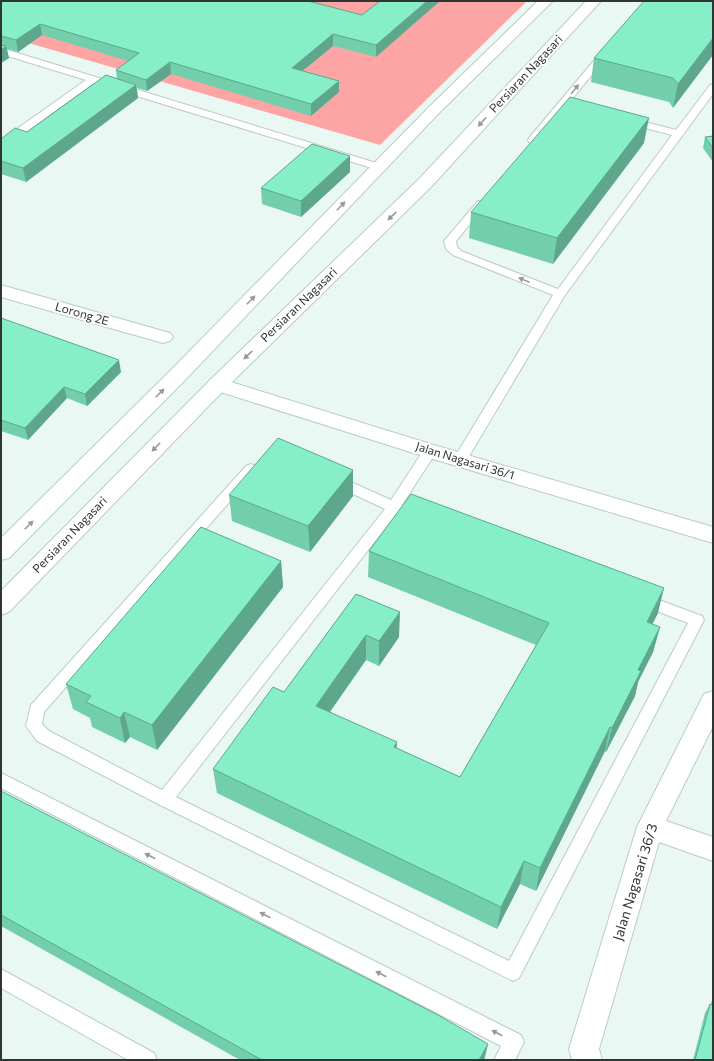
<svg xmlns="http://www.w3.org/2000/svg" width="714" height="1061" viewBox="0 0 714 1061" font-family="Commissioner,sans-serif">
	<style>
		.green { fill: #fda5a4 }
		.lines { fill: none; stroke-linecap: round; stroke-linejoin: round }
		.service-casing { stroke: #bccbc4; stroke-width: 2 }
		.minor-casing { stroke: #bccbc4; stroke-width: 2 }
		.tertiary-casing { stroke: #bccbc4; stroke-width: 2 }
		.service { fill: #fff; fill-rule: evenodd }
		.minor { fill: #fff; fill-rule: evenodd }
		.tertiary { fill: #fff; fill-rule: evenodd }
		.wall { fill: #73ceac }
		.shaded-wall { fill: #5ea78c }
		.building { fill: #86efc8; stroke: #5ea78c }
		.oneway { fill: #979a98 }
		.labels { text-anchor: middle; stroke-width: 4; stroke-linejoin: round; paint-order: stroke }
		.street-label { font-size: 12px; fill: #2f3532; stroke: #fff }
		.near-street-label { font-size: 14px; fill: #2f3532; stroke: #fff }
	</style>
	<rect width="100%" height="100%" fill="#e9f8f2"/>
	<path class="green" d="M 1,1 L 527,1 L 380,145 L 1,35 Z"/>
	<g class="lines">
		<defs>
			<g id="service">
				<path d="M 1,48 L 383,165 L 384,167 L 379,170 L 375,169 L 94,83 L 5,147 L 1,148 L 1,140 L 86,80 L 1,54 Z"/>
				<path d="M 605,50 L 610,53 L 608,55 L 537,142 L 529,142 L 528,140 L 529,138 L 602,51 Z"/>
				<path d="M 713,84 L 713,94 L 565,295 L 465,463 L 460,465 L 455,463 L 453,460 L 553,295 L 453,255 L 446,249 L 444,241 L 478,201 L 486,201 L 487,203 L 486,205 L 456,241 L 457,247 L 461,251 L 558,289 L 672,135 L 626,123 L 625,121 L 626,119 L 630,118 L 676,130 L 710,85 Z"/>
				<path d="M 430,446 L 435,448 L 437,451 L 402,505 L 422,512 L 424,516 L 422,520 L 417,521 L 397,513 L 176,797 L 509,961 L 688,623 L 638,604 L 636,600 L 638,596 L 643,594 L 702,616 L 704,620 L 519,978 L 513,981 L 158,804 L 37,741 L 26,726 L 31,705 L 246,466 L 251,464 L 256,466 L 258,469 L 256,472 L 44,712 L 42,724 L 49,731 L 162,790 L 385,509 L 332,484 L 330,481 L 332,478 L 337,476 L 342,478 L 391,500 L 425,448 Z"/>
				<path d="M 1,773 L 521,1035 L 524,1042 L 515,1060 L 494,1060 L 501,1046 L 1,788 Z"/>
				<path d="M 1,969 L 154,1053 L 157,1060 L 128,1060 L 1,988 Z"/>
			</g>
			<g id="minor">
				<path d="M 1,285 L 170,333 L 173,337 L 170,341 L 163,343 L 1,297 Z"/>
				<path d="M 218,378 L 437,446 L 713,527 L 713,543 L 423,456 L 211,389 L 208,384 L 211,379 Z"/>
				<path d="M 713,691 L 713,726 L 666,821 L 713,837 L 713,861 L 659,842 L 599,1049 L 602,1060 L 572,1060 L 569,1049 L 637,827 L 704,694 Z"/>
			</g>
			<g id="tertiary">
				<path d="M 538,1 L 553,1 L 439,113 L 186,379 L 9,558 L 1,560 L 1,538 L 172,369 L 429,107 Z"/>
				<path d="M 586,1 L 601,1 L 431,187 L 225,389 L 9,612 L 1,615 L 1,591 L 211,379 L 419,179 Z"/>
			</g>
		</defs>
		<use href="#service" class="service-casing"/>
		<use href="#minor" class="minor-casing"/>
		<use href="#tertiary" class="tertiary-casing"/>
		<use href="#service" class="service"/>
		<use href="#minor" class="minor"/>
		<use href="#tertiary" class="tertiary"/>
	</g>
	<g class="wall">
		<path d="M 1,1 L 362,15 L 380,1 L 376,57 L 333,46 L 303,71 L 339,81 L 339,92 L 311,116 L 171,74 L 147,91 L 137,88 L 138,98 L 26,182 L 1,174 L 1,139 L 27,132 L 117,79 L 116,70 L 128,61 L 42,35 L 18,52 L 7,49 L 9,58 L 1,63 Z"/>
		<path d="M 713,1 L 673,108 L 669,102 L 591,82 L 594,58 Z"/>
		<path d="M 713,136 L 713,162 L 703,148 L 705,137 Z"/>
		<path d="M 644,143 L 553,264 L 469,238 L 471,212 Z"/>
		<path d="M 350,156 L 350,172 L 301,217 L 262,204 L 261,188 Z"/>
		<path d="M 1,318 L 121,372 L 87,406 L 67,398 L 28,440 L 1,431 Z"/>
		<path d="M 353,470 L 353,496 L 310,552 L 232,521 L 229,495 Z"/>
		<path d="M 369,551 L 658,613 L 652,624 L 660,627 L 653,652 L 638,682 L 635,696 L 606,752 L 605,751 L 536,891 L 520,884 L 497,929 L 217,793 L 213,769 L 284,692 L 356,594 L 399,637 L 379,666 L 366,660 L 330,712 L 397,748 L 460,777 L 536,645 L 368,577 Z"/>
		<path d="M 281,561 L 283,587 L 157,750 L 130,737 L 125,743 L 92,727 L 90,718 L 73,709 L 66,684 Z"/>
		<path d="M 1,791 L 485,1057 L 484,1060 L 240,1060 L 1,926 Z"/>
		<path d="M 713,996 L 713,1060 L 693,1060 L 705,1013 L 710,1004 L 711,1004 Z"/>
	</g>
	<g class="shaded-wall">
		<path d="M 427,1 L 440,1 L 376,57 L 376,45 Z"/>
		<path d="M 40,24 L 42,35 L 18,52 L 16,40 Z"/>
		<path d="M 333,34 L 333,46 L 292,79 L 292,68 Z"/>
		<path d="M 713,38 L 713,55 L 673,108 L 678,84 Z"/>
		<path d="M 6,46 L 9,58 L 1,63 L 1,50 Z"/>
		<path d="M 170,62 L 171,74 L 147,91 L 146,80 Z"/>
		<path d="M 339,81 L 339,92 L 311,116 L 311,104 Z"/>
		<path d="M 136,85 L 138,98 L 26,182 L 23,168 Z"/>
		<path d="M 649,118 L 644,143 L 553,264 L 557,238 Z"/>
		<path d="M 350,156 L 350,172 L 301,217 L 301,201 Z"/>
		<path d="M 119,360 L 121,372 L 87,406 L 85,394 Z"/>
		<path d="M 64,387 L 67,398 L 28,440 L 25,428 Z"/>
		<path d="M 353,470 L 353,496 L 310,552 L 308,526 Z"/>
		<path d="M 281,561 L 283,587 L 157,750 L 152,725 Z"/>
		<path d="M 664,588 L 658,613 L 641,647 L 647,622 Z"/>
		<path d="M 400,612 L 399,637 L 379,666 L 379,641 Z"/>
		<path d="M 660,627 L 653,652 L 638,682 L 635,696 L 606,752 L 612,728 L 638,670 Z"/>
		<path d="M 366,635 L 366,660 L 317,730 L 316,706 Z"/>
		<path d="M 124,712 L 130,737 L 125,743 L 120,718 Z"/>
		<path d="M 610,727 L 605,751 L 536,891 L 540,868 Z"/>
		<path d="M 397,742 L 396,766 L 394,747 Z"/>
		<path d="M 524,861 L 520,884 L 497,929 L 501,907 Z"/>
		<path d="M 488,1044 L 485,1057 L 484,1060 L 479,1060 Z"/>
	</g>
	<g class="building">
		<path d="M 1,1 L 308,1 L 362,15 L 380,1 L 427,1 L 376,45 L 333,34 L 292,68 L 339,81 L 311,104 L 170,62 L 146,80 L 116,70 L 139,53 L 40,24 L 16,40 L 1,36 Z"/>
		<path d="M 644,1 L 713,1 L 713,38 L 678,84 L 673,78 L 594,58 Z"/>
		<path d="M 1,45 L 6,46 L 1,50 Z"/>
		<path d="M 106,75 L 136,85 L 23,168 L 1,161 L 1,139 L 15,128 L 27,132 Z"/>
		<path d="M 570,97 L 649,118 L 557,238 L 471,212 Z"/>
		<path d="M 713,136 L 713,148 L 705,137 Z"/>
		<path d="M 312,144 L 350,156 L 301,201 L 261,188 Z"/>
		<path d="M 1,318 L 119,360 L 85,394 L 64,387 L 25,428 L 1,420 Z"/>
		<path d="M 278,438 L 353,470 L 308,526 L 229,495 Z"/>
		<path d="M 411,494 L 664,588 L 647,622 L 660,627 L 638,670 L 641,671 L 612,728 L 610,727 L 540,868 L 524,861 L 501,907 L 213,769 L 273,687 L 284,692 L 356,594 L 400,612 L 379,641 L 366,635 L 316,706 L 397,742 L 394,747 L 460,777 L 549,623 L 369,551 Z"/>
		<path d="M 201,527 L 281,561 L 152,725 L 124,712 L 120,718 L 86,702 L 91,696 L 66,684 Z"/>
		<path d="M 1,791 L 438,1015 L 488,1044 L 479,1060 L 262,1060 L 1,915 Z"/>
		<path d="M 713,1003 L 713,1060 L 695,1060 L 710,1004 L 713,1005 Z"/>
	</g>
	<defs><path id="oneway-solid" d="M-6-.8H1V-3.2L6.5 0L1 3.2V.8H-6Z"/></defs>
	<g class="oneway">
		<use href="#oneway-solid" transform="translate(575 89) rotate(-51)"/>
		<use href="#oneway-solid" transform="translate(482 122) rotate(133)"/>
		<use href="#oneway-solid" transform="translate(341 206) rotate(-46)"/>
		<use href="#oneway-solid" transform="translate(392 216) rotate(136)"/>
		<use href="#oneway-solid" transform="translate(524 280) rotate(-158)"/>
		<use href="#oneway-solid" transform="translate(251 300) rotate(-46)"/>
		<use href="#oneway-solid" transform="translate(248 355) rotate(136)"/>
		<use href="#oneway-solid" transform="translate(160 393) rotate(-45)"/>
		<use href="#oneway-solid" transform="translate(156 447) rotate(134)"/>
		<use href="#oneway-solid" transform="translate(29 525) rotate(-45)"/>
		<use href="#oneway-solid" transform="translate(150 856) rotate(-153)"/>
		<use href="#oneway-solid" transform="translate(265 915) rotate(-153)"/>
		<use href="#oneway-solid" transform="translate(381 974) rotate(-153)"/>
		<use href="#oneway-solid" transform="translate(497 1033) rotate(-153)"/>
	</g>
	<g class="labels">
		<g class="street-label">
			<text transform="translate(526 74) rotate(-47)" y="4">Persiaran Nagasari</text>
			<text transform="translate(299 305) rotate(-44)" y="4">Persiaran Nagasari</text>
			<text transform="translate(82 314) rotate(16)" y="4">Lorong 2E</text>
			<text transform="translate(465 461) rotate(17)" y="4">Jalan Nagasari 36/1</text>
			<text transform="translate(70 535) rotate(-46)" y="4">Persiaran Nagasari</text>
		</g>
		<g class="near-street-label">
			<text transform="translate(635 882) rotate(-73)" y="5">Jalan Nagasari 36/3</text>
		</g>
	</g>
	<rect width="714" height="1061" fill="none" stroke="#2f3532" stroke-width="4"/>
</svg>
